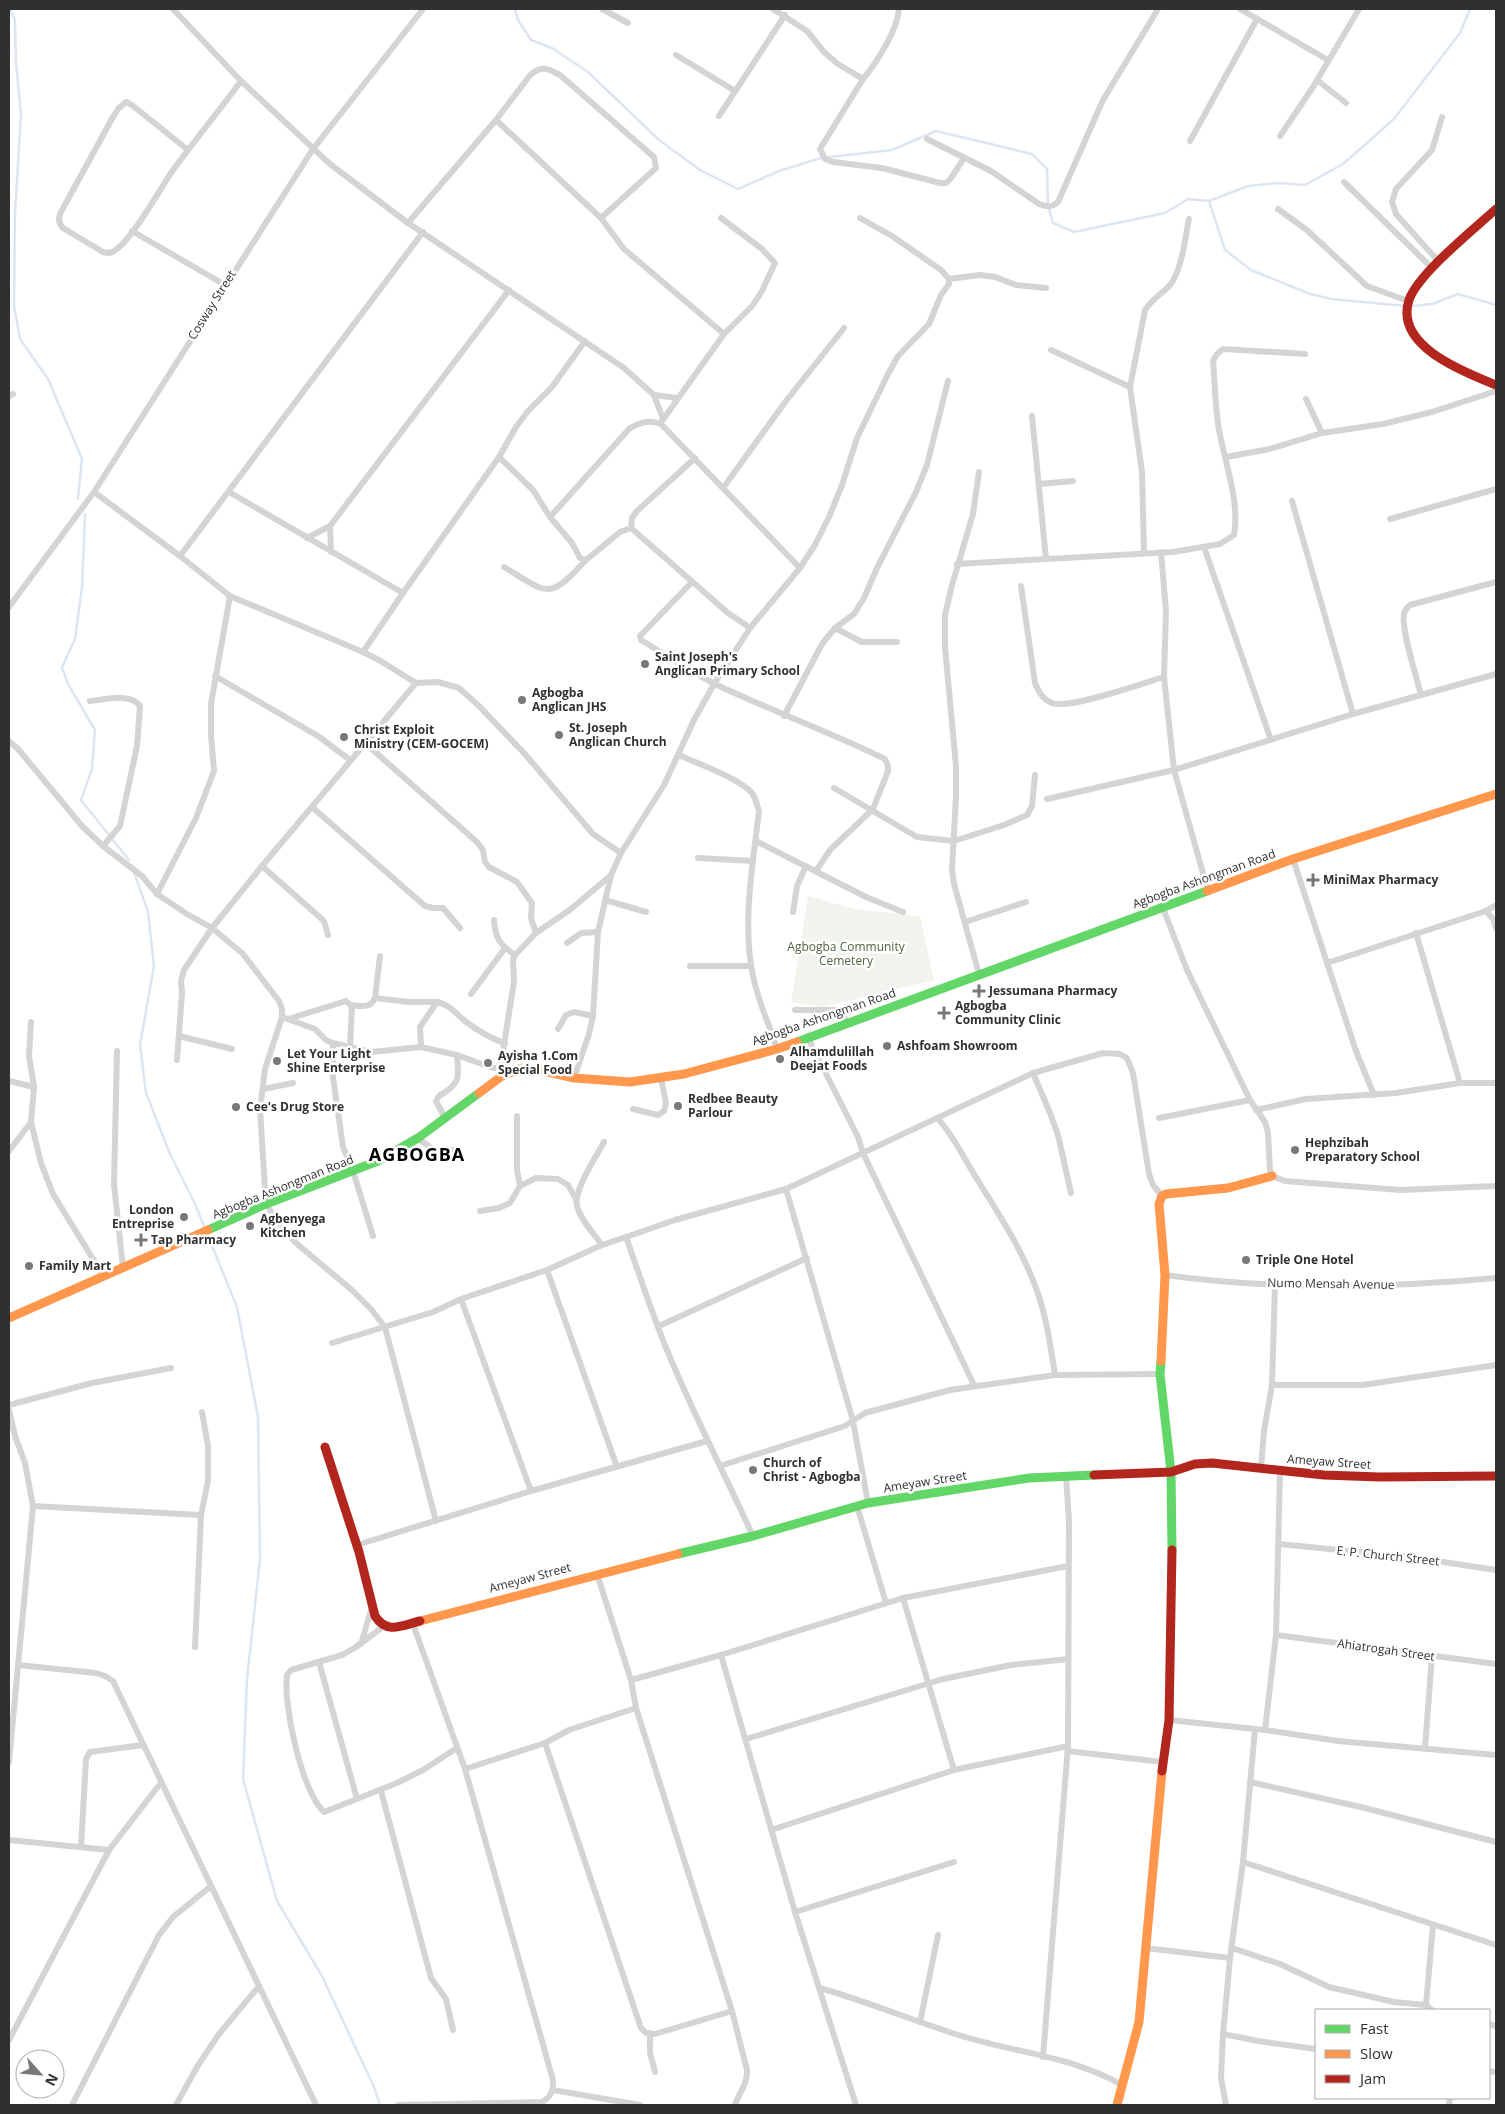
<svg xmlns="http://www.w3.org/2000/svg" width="1505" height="2114" viewBox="0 0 1505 2114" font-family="'Open Sans',sans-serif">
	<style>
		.green { fill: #f1f4ed }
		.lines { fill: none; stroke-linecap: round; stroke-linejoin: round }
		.stream { stroke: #dde6f0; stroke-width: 2.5 }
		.street { stroke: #d4d4d4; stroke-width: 6 }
		.fast { stroke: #63d668; stroke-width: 9 }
		.slow { stroke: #ff974d; stroke-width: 9 }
		.jam { stroke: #b3261e; stroke-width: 9 }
		.poi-dot { fill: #787878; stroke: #fff; stroke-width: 2 }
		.labels { text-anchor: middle; stroke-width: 5; stroke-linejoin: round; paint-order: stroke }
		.street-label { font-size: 12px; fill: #303030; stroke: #fff }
		.poi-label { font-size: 12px; font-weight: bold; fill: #303030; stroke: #fff; text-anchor: start }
		.park-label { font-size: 12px; fill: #506742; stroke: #fff }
		.district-label { font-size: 18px; font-weight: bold; letter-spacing: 1px; fill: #000; stroke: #fff }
	</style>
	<rect width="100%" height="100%" fill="#fff"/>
	<path class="green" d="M 808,896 L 854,909 L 920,916 L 934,980 L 822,1007 L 791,1002 Z"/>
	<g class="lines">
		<g class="stream">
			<path d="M 10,9 L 15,20 L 16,63 L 21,114 L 15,214 L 14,306 L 20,339 L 48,379 L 82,459 L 78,499"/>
			<path d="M 515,9 L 518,20 L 531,40 L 552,48 L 588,72 L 659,140 L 700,170 L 738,189 L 779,171 L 821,158 L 892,150 L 936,131 L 1032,154 L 1047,169 L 1048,205 L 1053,223 L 1074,232 L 1165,213 L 1188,199 L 1209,201 L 1225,250 L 1251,270 L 1310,294 L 1331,299 L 1406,306"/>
			<path d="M 1209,201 L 1248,186 L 1278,183 L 1305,185 L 1343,164 L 1394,119 L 1460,33 L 1470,9"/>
			<path d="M 1412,306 L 1432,304 L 1458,294 L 1496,305"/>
			<path d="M 85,514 L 82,587 L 75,639 L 62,667 L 68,684 L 95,730 L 92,769 L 81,800 L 129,860"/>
			<path d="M 134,872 L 148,912 L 154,966 L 140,1045 L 146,1093 L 170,1154 L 195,1204 L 237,1307 L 258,1417 L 260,1559 L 247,1679 L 243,1779 L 277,1901 L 322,1976 L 374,2087 L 380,2105"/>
		</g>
		<g class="street">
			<path d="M 173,9 L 241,81 L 330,164 L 408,223 L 624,368 L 654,395 L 663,419"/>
			<path d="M 602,9 L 628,23"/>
			<path d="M 773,9 L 807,31 L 825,53 L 838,64 L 863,79 L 820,149 L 825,159 L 833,162 L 882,168 L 940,183 L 946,183 L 951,178 L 964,158"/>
			<path d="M 1240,9 L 1328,60"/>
			<path d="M 676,55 L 735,91"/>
			<path d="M 863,79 C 877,62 897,31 899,9"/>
			<path d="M 1317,80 L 1346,103"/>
			<path d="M 719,116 L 785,15"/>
			<path d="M 496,120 L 601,218 L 624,249 L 724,334"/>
			<path d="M 1280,136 L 1313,87 L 1359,9"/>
			<path d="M 927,139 L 991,171 L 1039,204 C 1046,207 1052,208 1058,202 L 1103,100 L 1158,9"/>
			<path d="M 1190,141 L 1257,19"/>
			<path d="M 188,150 L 132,105 L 126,102 L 118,109 L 113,117 L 61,212 C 58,219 58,222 63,228 L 103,252 C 107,253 110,254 114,251 C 132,240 160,189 173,170 C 195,140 219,111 241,81"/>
			<path d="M 1344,182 L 1432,268"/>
			<path d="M 1278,209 L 1308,231 L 1367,286 L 1408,301"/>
			<path d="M 408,223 L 496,120 L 531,74 C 543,65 548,69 560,75 L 654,157 L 656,168 L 601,218"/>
			<path d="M 132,231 L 225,285"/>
			<path d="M 1439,262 L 1396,214 L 1392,202 L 1396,189 L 1432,150 L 1442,117"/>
			<path d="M 949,279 L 980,275 L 995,277 L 1016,285 L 1046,288"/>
			<path d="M 1051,350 L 1130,387"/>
			<path d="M 654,395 L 677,398"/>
			<path d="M 9,396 L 13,394"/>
			<path d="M 1306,399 L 1322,433"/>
			<path d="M 1032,416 L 1046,559"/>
			<path d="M 662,421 L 724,334 L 753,305 L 762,291 L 775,263 L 762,249 L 721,218"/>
			<path d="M 499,457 L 533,490 L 550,517 L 629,429 C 639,422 649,419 661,424 L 800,568"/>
			<path d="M 1226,457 L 1270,449 L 1322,433 L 1383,424 L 1432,412 L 1496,391"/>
			<path d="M 695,458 L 636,512 L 632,518 L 631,528 L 728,613 L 750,628"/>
			<path d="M 1039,484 L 1073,481"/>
			<path d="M 723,488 L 786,401 L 844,328"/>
			<path d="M 94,492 L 180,556 L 230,596 L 363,652 L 379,660 L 416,683 L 438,682 L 459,688 L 478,705 L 524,753 L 593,834 L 621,853"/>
			<path d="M 229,492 L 403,593"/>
			<path d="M 1292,501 L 1353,714"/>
			<path d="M 550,517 L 572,543 L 580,558 L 586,560 L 620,532 L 631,528"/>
			<path d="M 1390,519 L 1496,489"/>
			<path d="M 307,538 L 330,526"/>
			<path d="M 1204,547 L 1271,740"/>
			<path d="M 331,552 L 330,526 L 509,290"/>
			<path d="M 1161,552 L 1166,611 L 1164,677 L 1174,770 L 1208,891"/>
			<path d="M 1144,553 L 1142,472 L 1130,387 L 1145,310 C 1152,299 1162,294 1170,285 C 1182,270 1185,238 1189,219"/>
			<path d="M 180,556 L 423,232"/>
			<path d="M 957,564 L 1173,552 L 1220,544 L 1234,535 C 1240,502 1225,463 1219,430 C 1215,407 1215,384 1213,361 L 1217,354 L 1223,349 L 1305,354"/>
			<path d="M 504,567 C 549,594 548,601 586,560"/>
			<path d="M 692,582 L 640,636 L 641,640 C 666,655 690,672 717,685 C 772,711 830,732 885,759 L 888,766 L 888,771 L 873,809 L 830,850 L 816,871"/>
			<path d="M 1021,586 L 1035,683 C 1039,692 1042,699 1052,703 C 1068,710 1144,683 1164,677"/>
			<path d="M 9,607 L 94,492 L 313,149 L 423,9"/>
			<path d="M 835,628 L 862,642 L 897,642"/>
			<path d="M 363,652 L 403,593 L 499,457 L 516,427 L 528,411 L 552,387 L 585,341"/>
			<path d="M 215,676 L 318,736 L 350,760"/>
			<path d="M 1421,695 C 1417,678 1401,630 1404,615 C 1404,610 1407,608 1410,605 L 1496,582"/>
			<path d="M 90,701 C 105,700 130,692 140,706 L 137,746 L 120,826 L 103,846"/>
			<path d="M 784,716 L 822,644 L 835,628 L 854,614 L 864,598 L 877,568 L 916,492 L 927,465 L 948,381"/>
			<path d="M 9,741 L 18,749 L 82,826 L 103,846 L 142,876 L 157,894 L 187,914 L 212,928 L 243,954 L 279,1001 L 282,1009 L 282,1017 L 265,1069 L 260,1109 L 266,1204 L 282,1228 L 296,1243 L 353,1291 L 370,1308 L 385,1327 L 436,1521"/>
			<path d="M 365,743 L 477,842 L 483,850 L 485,862 L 489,867 L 517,882 L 532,903 L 531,918 L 536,933"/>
			<path d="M 679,755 C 698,764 739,778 752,793 C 756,799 757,805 759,811 C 753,864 741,927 754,980 C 759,1004 770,1026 777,1049"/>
			<path d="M 834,788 L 917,837 L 954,841 L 1004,825 L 1027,815 L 1032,806 L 1035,775"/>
			<path d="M 1047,799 L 1174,770 L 1353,714 L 1496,674"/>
			<path d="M 312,807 L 425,906 L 433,908 L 443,908 L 460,928"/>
			<path d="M 756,841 L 866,897 L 903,912"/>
			<path d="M 698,858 L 753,861"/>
			<path d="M 1293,859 L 1356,1051 L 1374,1095"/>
			<path d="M 262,866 L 324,921 L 328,935"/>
			<path d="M 157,894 L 196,818 L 214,771 L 211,735 L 211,704 L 230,596"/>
			<path d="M 605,900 L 646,912"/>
			<path d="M 1163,908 L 1187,970 L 1250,1100 L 1265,1122 L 1268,1133 L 1270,1170 L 1272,1176 L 1285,1181 L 1400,1190 L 1496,1186"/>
			<path d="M 1486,911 L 1493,919 L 1496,928"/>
			<path d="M 793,912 L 797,886 L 806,866"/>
			<path d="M 494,920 C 495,938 500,945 515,955"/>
			<path d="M 965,922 L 1026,902"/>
			<path d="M 1416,933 L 1460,1083"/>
			<path d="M 567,943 L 581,933 L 598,932"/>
			<path d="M 1327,963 L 1486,911 L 1496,905"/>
			<path d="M 690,966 L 751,966"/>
			<path d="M 979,974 L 954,884 L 952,870 L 956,796 L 956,766 L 945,647 L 945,615 L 952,585 L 973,514 L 979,472"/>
			<path d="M 471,994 L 505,948"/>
			<path d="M 375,998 L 409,1002 L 437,1002"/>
			<path d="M 351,1005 C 361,1006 370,1009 375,998 L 380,956"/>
			<path d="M 795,1010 L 835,1010 L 840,1011 L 848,1023"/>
			<path d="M 282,1017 L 315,1029 L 326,1040 L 333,1043 L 371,1052 L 421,1047 L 457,1055 L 493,1068 L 498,1068"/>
			<path d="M 288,1019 L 346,1001 L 352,1007 L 350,1046"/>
			<path d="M 31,1022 L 29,1056 L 34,1087 L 31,1122 L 41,1163 L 53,1194 L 104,1277"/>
			<path d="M 558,1029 L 566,1015 L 574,1012 L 593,1016"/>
			<path d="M 179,1036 L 232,1049"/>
			<path d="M 808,1038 L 858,1137 L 863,1153 L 974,1385"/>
			<path d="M 333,1043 L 333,1077 L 343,1147 L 353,1171 L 373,1236"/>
			<path d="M 421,1047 L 420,1027 L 437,1002 C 452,1005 457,1016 469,1024 C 480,1032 492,1039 505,1043"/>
			<path d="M 117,1051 L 114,1184 L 123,1268"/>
			<path d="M 177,1060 L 182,993 L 181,981 L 184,970 L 212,928 L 262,866 L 416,683"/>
			<path d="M 1033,1073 L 1050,1113 L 1058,1135 L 1071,1193"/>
			<path d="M 502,1076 L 498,1068 L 501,1063 L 514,982 L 513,959 L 515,955 L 536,933 L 571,909 L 610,876"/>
			<path d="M 574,1078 L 589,1034 L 593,1016 L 598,932 L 611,875 L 621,853 L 664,785 L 694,720 L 714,684 L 750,628 L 800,568 L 815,545 L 829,517 L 842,485 L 857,438 L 888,374 L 898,356 L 929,324 L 941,295 L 949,284 L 949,279 L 941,270 L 892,236 L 860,218"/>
			<path d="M 9,1081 L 34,1087"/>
			<path d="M 263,1089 L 293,1083"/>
			<path d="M 633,1109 L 658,1115 L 664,1111 L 666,1103 L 661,1078"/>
			<path d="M 1256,1110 L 1306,1099 L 1396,1093 L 1460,1083 L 1496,1083"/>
			<path d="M 517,1116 L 517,1170 L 520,1186"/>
			<path d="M 445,1118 L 436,1101 C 438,1096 440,1095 444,1093 C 462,1081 458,1074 457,1055"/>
			<path d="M 1159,1118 L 1250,1100"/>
			<path d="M 938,1119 C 955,1137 964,1159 977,1179 C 998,1213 1020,1246 1034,1283 C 1046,1312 1050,1344 1055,1375"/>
			<path d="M 418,1138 L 435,1151 L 457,1150"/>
			<path d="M 9,1151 L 31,1122"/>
			<path d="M 786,1189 L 853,1421 L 868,1503"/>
			<path d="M 480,1211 L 499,1208 L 510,1203 L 520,1186 L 536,1178 L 558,1179 L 568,1185 L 576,1199"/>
			<path d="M 626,1237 C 640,1276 653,1317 669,1355 C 695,1417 725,1475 753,1536"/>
			<path d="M 602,1245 C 594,1234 580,1219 577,1206 C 573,1191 597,1155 604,1142"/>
			<path d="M 547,1270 L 617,1467"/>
			<path d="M 1165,1275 C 1273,1290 1388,1288 1496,1278"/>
			<path d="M 461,1299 L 531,1491"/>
			<path d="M 659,1326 L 807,1258"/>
			<path d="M 332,1343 L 433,1312 L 461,1299 L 547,1270 L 602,1245 L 626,1237 L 675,1220 L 786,1189 L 1033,1073 L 1103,1053 L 1120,1054 L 1127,1058 L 1133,1073 L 1149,1174 L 1153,1185 L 1162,1196"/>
			<path d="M 1272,1385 L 1363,1385 L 1496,1365"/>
			<path d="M 9,1405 L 92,1383 L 171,1368"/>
			<path d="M 9,1410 L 15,1436 L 25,1463 L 33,1506 L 9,1762"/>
			<path d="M 720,1466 L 845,1426 L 865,1413 L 950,1390 L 1055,1375 L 1160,1374"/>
			<path d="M 1261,1467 L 1264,1431 L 1272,1385 L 1275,1284"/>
			<path d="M 33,1506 L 201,1515"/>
			<path d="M 857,1506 L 886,1603"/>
			<path d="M 1279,1544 L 1410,1557 L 1496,1570"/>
			<path d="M 357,1545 L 531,1491 L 707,1441"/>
			<path d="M 597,1574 L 631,1680 L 636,1708 L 732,2011 L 747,2070 C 748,2083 739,2093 735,2105"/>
			<path d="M 903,1598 L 954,1770"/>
			<path d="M 384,1626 L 356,1647 L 342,1655 L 291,1670 L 287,1675 C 283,1706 302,1791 324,1812 L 397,1783 L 423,1770 L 457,1748"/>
			<path d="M 1276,1635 L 1496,1664"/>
			<path d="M 361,1644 L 372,1607"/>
			<path d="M 195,1647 L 201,1515 L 208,1481 L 208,1446 L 202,1412"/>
			<path d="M 721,1655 L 795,1912 L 856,2105"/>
			<path d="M 319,1662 L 357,1799"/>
			<path d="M 18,1665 L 96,1673 L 105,1676 L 113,1681 L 316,2105"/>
			<path d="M 631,1680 L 721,1655 L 903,1598 L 1068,1566"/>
			<path d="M 1169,1720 L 1265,1730 L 1338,1741 L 1496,1755"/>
			<path d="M 1265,1730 L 1276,1635 L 1280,1471"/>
			<path d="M 746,1739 L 943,1679 L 1011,1665 L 1068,1659"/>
			<path d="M 545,1743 L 641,2028 L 646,2033 L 655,2034 L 732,2011"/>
			<path d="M 1425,1748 L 1432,1656"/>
			<path d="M 1068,1751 L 1162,1762"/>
			<path d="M 465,1769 L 545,1743 L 569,1730 L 636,1708"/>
			<path d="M 1250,1782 L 1361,1807 L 1496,1842"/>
			<path d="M 381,1791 L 431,1978 L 446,1999 L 453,2030"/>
			<path d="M 771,1830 L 954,1770 L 1068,1746"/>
			<path d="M 9,1840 L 109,1850"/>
			<path d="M 81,1847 L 86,1759 L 90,1752 L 143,1745"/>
			<path d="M 1243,1862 L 1496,1945"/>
			<path d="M 795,1912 L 954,1862"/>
			<path d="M 1145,1948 L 1230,1958"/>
			<path d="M 1232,1948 L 1280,1964 L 1329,1987 L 1394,2002 L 1426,2005 L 1432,2010"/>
			<path d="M 820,1988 C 869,2002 916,2022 965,2037 C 1018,2053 1074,2057 1122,2085"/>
			<path d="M 1426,2005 L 1433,1925"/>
			<path d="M 920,2022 L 938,1935"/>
			<path d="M 1489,2024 L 1496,2026"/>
			<path d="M 650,2033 L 650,2053 L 655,2072"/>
			<path d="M 1223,2034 L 1258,2041 L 1316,2049"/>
			<path d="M 9,2040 L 109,1850 L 160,1784"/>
			<path d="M 1043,2057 L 1068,1746 L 1069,1521 L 1066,1476"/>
			<path d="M 1489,2071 L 1496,2072"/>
			<path d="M 553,2090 L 640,2105"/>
			<path d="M 72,2105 L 159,1935 L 173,1917 L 211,1886"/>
			<path d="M 176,2105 L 197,2067 L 219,2034 L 259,1986"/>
			<path d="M 398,2105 L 542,2102 C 552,2096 553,2091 553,2080 L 465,1769 L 413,1624"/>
			<path d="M 1226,2105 L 1221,2078 L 1223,2034 L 1230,1958 L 1243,1862 L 1255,1729"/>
			<path d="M 1449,2105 L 1450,2098"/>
		</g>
		<g class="fast">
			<path d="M 797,1042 L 1207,891"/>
			<path d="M 208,1230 L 266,1204 L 378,1161 L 418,1138 L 479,1093"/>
			<path d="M 1161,1361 L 1160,1374 L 1171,1472 L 1172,1550"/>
			<path d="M 678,1554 L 753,1536 L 868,1503 L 1029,1478 L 1094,1475"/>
		</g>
		<g class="slow">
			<path d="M 1207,891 L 1293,859 L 1496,794"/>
			<path d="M 479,1093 L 502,1076 L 519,1069 L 540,1070 L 574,1078 L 630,1082 L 684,1074 L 777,1049 L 797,1042"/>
			<path d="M 9,1318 L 208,1230"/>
			<path d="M 1161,1361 L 1165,1275 L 1159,1204 L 1162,1196 L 1166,1194 L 1228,1188 L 1272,1176"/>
			<path d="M 420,1621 L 678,1554"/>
			<path d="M 1117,2105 L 1139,2022 L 1162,1771"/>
		</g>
		<g class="jam">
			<path d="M 1496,209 C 1474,229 1418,274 1409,300 C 1394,346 1464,372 1496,385"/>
			<path d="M 325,1447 L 359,1552 L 375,1616 C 387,1635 403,1625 420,1621"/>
			<path d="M 1094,1475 L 1171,1472 L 1195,1464 L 1212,1463 L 1324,1475 L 1379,1477 L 1496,1476"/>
			<path d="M 1162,1771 L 1169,1720 L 1172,1550"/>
		</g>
	</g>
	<g class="poi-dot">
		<circle cx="645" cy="664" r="5"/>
		<circle cx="522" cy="700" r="5"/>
		<circle cx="559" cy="735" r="5"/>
		<circle cx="344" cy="737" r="5"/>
		<path d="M1310.5 872.5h5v5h5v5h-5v5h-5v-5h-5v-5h5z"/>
		<path d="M976.5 983.5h5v5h5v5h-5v5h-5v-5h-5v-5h5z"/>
		<path d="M941.5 1005.5h5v5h5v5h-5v5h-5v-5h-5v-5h5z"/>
		<circle cx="887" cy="1046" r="5"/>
		<circle cx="780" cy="1059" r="5"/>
		<circle cx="277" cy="1061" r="5"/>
		<circle cx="488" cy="1063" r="5"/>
		<circle cx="678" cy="1106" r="5"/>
		<circle cx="236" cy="1107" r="5"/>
		<circle cx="1295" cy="1150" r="5"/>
		<circle cx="184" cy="1217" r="5"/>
		<circle cx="250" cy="1226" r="5"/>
		<path d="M138.5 1232.5h5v5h5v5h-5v5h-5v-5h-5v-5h5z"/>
		<circle cx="1246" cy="1260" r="5"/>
		<circle cx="29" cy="1266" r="5"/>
		<circle cx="753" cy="1470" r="5"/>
	</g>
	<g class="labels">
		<g class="street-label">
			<text transform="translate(212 305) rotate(-58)" y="4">Cosway Street</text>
			<text transform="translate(1204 879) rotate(-20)" y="4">Agbogba Ashongman Road</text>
			<text transform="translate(824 1017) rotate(-19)" y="4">Agbogba Ashongman Road</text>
			<text transform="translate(283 1187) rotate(-22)" y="4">Agbogba Ashongman Road</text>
			<text transform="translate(1331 1284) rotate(1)" y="4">Numo Mensah Avenue</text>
			<text transform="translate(1329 1462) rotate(4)" y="4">Ameyaw Street</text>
			<text transform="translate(925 1482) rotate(-9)" y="4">Ameyaw Street</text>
			<text transform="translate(1388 1556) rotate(6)" y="4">E. P. Church Street</text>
			<text transform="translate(530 1578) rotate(-15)" y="4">Ameyaw Street</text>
			<text transform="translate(1386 1650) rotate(8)" y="4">Ahiatrogah Street</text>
		</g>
		<g class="poi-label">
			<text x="655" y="661">Saint Joseph's<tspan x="655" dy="14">Anglican Primary School</tspan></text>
			<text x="532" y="697">Agbogba<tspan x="532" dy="14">Anglican JHS</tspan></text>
			<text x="569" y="732">St. Joseph<tspan x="569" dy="14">Anglican Church</tspan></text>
			<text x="354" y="734">Christ Exploit<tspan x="354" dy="14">Ministry (CEM-GOCEM)</tspan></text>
			<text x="1323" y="884">MiniMax Pharmacy</text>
			<text x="989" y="995">Jessumana Pharmacy</text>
			<text x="955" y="1010">Agbogba<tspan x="955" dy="14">Community Clinic</tspan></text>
			<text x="897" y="1050">Ashfoam Showroom</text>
			<text x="790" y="1056">Alhamdulillah<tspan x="790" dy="14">Deejat Foods</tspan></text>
			<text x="287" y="1058">Let Your Light<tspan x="287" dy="14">Shine Enterprise</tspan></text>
			<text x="498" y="1060">Ayisha 1.Com<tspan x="498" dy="14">Special Food</tspan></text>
			<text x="688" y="1103">Redbee Beauty<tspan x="688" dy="14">Parlour</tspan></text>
			<text x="246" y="1111">Cee's Drug Store</text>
			<text x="1305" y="1147">Hephzibah<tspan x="1305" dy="14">Preparatory School</tspan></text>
			<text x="174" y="1214" text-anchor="end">London<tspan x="174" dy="14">Entreprise</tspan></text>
			<text x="260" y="1223">Agbenyega<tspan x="260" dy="14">Kitchen</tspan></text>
			<text x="151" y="1244">Tap Pharmacy</text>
			<text x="1256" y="1264">Triple One Hotel</text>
			<text x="39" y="1270">Family Mart</text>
			<text x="763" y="1467">Church of<tspan x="763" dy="14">Christ - Agbogba</tspan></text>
		</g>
		<g class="park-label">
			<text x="846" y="951">Agbogba Community<tspan x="846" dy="14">Cemetery</tspan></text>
		</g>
		<g class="district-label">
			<text x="417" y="1161">AGBOGBA</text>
		</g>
	</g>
	<rect width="1505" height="2114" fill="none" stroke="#303030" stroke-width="20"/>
	<rect x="1315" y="2009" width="175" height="90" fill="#ffffff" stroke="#acacac"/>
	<rect x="1325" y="2025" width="25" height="8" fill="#63d668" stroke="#acacac"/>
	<text x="1360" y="2034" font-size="15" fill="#303030">Fast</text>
	<rect x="1325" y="2050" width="25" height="8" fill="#ff974d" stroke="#acacac"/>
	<text x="1360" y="2059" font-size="15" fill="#303030">Slow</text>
	<rect x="1325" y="2075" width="25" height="8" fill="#b3261e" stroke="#acacac"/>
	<text x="1360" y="2084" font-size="15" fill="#303030">Jam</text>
	<g transform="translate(40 2074) rotate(117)"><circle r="24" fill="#ffffff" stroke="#acacac"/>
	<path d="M0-4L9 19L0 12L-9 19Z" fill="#787878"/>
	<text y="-8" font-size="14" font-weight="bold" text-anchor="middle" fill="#303030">N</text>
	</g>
</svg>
